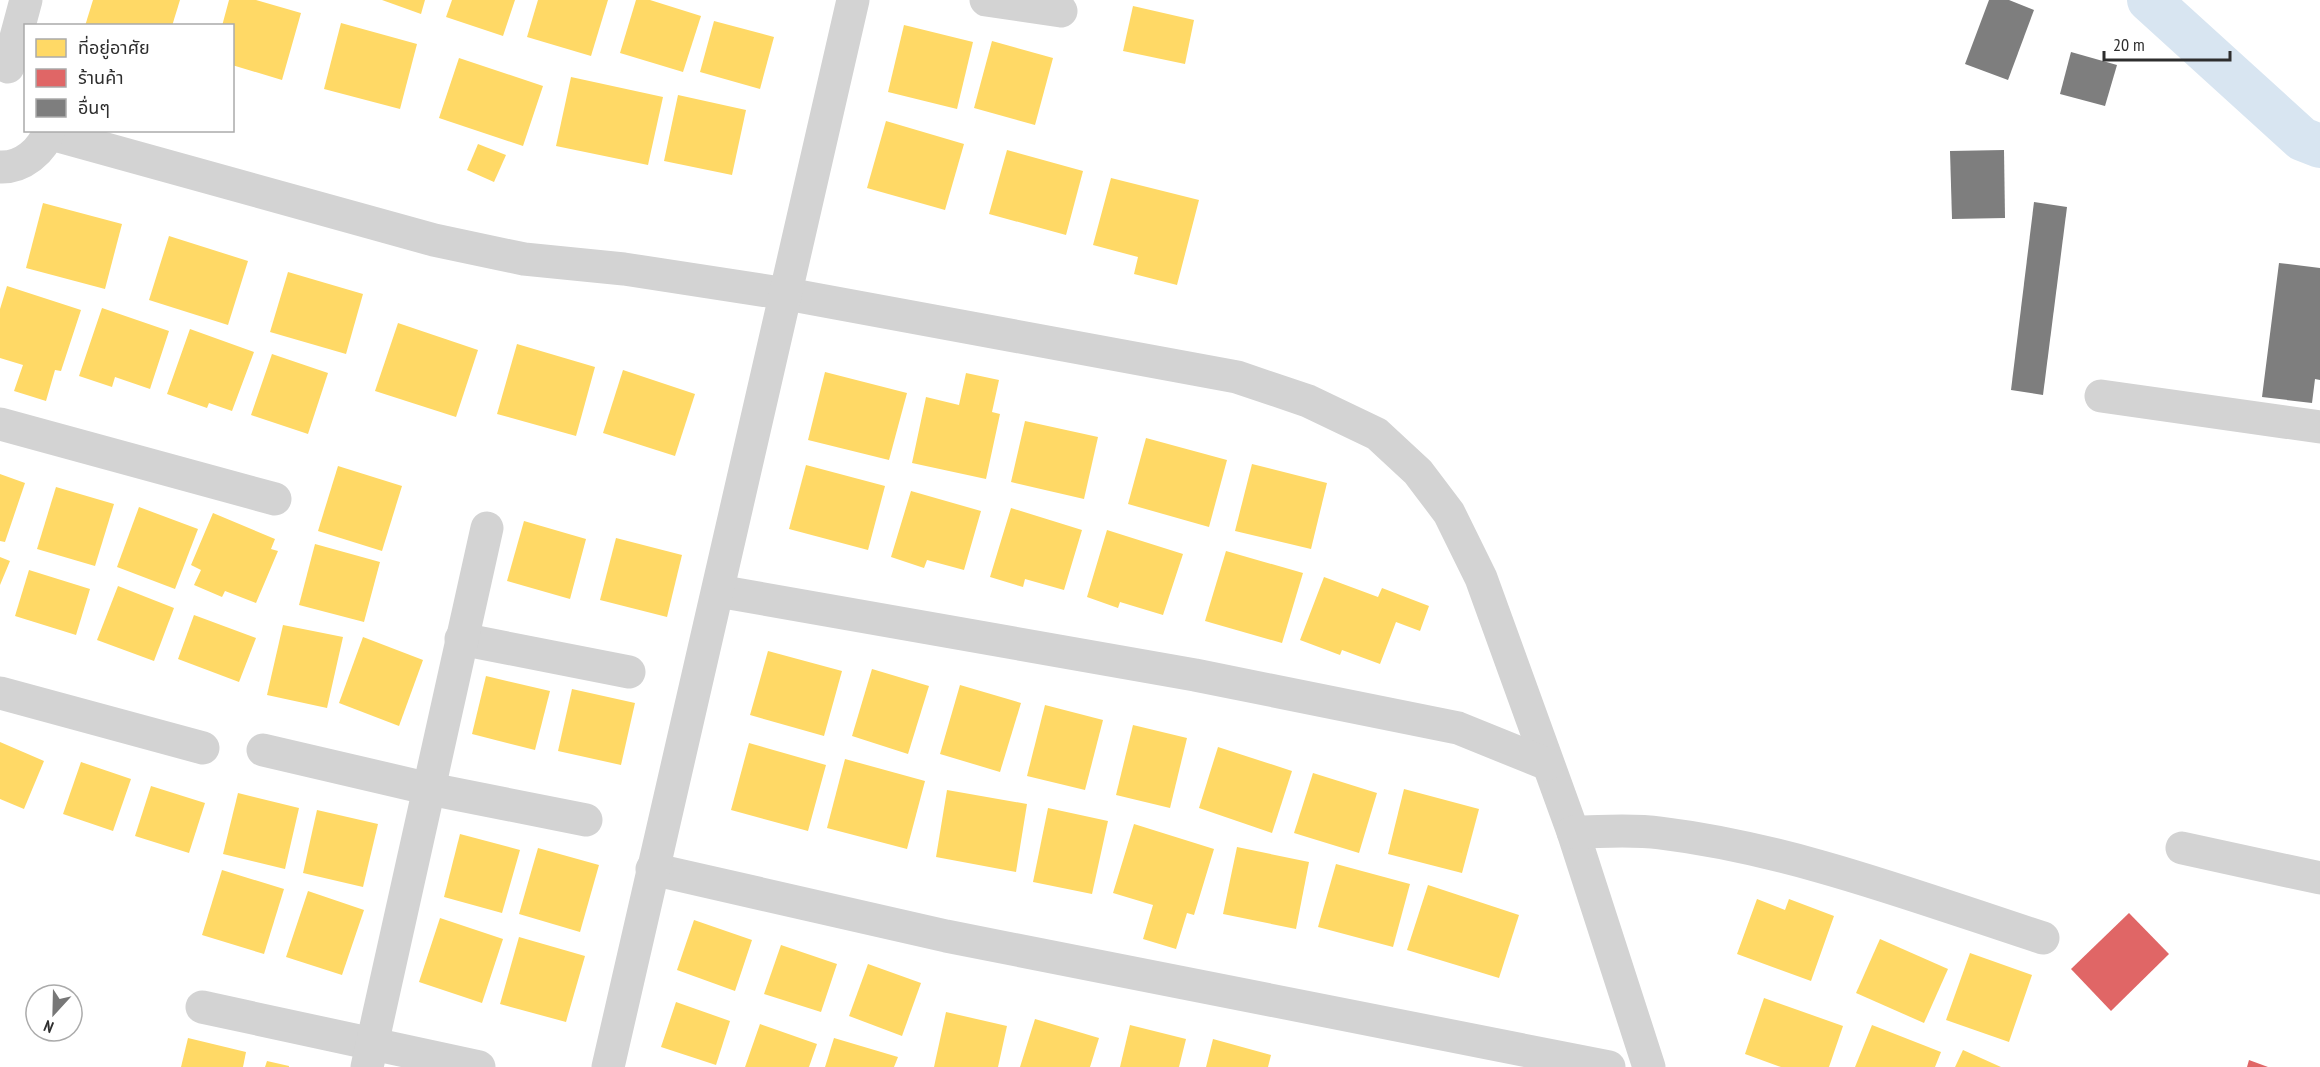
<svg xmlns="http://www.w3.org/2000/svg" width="2320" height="1067" viewBox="0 0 2320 1067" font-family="'PT Sans Narrow','Noto Sans Thai',sans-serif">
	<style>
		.homes { fill: #ffd966 }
		.shops { fill: #e06666 }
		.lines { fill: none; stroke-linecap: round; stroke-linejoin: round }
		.canal { stroke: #d8e5f1; stroke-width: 44 }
		.building { fill: #7e7e7e }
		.minor { stroke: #d3d3d3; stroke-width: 33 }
	</style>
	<rect width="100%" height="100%" fill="#fff"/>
	<g class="homes">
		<path d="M 93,0 L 180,0 L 172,26 L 85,26 Z"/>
		<path d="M 229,0 L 256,0 L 301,13 L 282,80 L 232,65 L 232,26 L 222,26 Z"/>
		<path d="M 382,0 L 425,0 L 421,14 Z"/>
		<path d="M 452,0 L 515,0 L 503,36 L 446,17 Z"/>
		<path d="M 538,0 L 608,0 L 591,56 L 527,37 Z"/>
		<path d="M 636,0 L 650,0 L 701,16 L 683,72 L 620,53 Z"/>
		<path d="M 1133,6 L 1194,20 L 1185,64 L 1123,51 Z"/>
		<path d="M 714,21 L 774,37 L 760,89 L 700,72 Z"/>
		<path d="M 341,23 L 417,44 L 400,109 L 324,89 Z"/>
		<path d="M 904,25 L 973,42 L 957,109 L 888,92 Z"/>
		<path d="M 992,41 L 1053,58 L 1035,125 L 974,108 Z"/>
		<path d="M 459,58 L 543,86 L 523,146 L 439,118 Z"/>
		<path d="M 571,77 L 663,97 L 648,165 L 556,146 Z"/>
		<path d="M 678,95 L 746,110 L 732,175 L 664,161 Z"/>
		<path d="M 886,121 L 964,144 L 945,210 L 867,188 Z"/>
		<path d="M 478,144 L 506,155 L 494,182 L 467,170 Z"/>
		<path d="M 1007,150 L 1083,171 L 1066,235 L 989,214 Z"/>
		<path d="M 1111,178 L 1199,200 L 1177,285 L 1134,274 L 1138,257 L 1093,245 Z"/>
		<path d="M 43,203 L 122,224 L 105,289 L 26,268 Z"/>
		<path d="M 169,236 L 248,261 L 228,325 L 149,300 Z"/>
		<path d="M 288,272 L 363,294 L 346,354 L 270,332 Z"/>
		<path d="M 7,286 L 81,310 L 61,371 L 55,370 L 46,401 L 14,391 L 23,365 L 0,358 L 0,309 Z"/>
		<path d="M 102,308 L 169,331 L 150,389 L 115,377 L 112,387 L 79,376 Z"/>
		<path d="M 398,323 L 478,350 L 456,417 L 375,391 Z"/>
		<path d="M 190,329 L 254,352 L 232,411 L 209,403 L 207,408 L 167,394 Z"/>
		<path d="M 517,344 L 595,367 L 576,436 L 497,414 Z"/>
		<path d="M 272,354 L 328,373 L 308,434 L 251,415 Z"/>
		<path d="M 623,370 L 695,394 L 675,456 L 603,433 Z"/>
		<path d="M 825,372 L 907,393 L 889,460 L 808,440 Z"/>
		<path d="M 966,373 L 999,380 L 992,412 L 1000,414 L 986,479 L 912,463 L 926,397 L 959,405 Z"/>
		<path d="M 1025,421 L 1098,437 L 1084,499 L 1011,482 Z"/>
		<path d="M 1146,438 L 1227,460 L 1209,527 L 1128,504 Z"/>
		<path d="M 1252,464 L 1327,483 L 1311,549 L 1235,531 Z"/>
		<path d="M 806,465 L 885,486 L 868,550 L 789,529 Z"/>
		<path d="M 338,466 L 402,486 L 382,551 L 318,531 Z"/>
		<path d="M 0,474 L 25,483 L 5,542 L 0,541 Z"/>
		<path d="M 56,487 L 114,504 L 95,566 L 37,549 Z"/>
		<path d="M 911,491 L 981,511 L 964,570 L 927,560 L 924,568 L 891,557 Z"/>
		<path d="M 139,507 L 198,529 L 175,589 L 117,567 Z"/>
		<path d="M 1011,508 L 1082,530 L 1064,590 L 1025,579 L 1023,587 L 990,577 Z"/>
		<path d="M 213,513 L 275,539 L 271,549 L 278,551 L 256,603 L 225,591 L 222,597 L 194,585 L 201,570 L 191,565 Z"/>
		<path d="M 524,521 L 586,539 L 570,599 L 507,581 Z"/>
		<path d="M 1107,530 L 1183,554 L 1163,615 L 1120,602 L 1118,608 L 1087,597 Z"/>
		<path d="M 616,538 L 682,555 L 667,617 L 600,600 Z"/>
		<path d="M 315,544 L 380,562 L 364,622 L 299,605 Z"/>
		<path d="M 1226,551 L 1303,573 L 1282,643 L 1205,621 Z"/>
		<path d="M 0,557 L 10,561 L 0,585 Z"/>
		<path d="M 29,570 L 90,589 L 76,635 L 15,616 Z"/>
		<path d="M 1324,577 L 1378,597 L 1382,588 L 1429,606 L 1420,631 L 1396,622 L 1380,664 L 1342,650 L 1340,655 L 1300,640 Z"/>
		<path d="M 118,586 L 174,608 L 154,661 L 97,640 Z"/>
		<path d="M 194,615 L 256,638 L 239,682 L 178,659 Z"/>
		<path d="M 283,625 L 343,637 L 327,708 L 267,695 Z"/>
		<path d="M 363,637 L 423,660 L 399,726 L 339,703 Z"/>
		<path d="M 768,651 L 842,671 L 824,736 L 750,715 Z"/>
		<path d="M 872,669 L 929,686 L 908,754 L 852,736 Z"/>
		<path d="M 486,676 L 550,691 L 535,750 L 472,734 Z"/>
		<path d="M 960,685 L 1021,703 L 1000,772 L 940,754 Z"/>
		<path d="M 572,689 L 635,703 L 621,765 L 558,751 Z"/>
		<path d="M 1045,705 L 1103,720 L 1085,790 L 1027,776 Z"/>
		<path d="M 1133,725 L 1187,738 L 1170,808 L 1116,795 Z"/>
		<path d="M 0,742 L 44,761 L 24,809 L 0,799 Z"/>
		<path d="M 749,743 L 826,765 L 808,831 L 731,810 Z"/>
		<path d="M 1218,747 L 1292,771 L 1272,833 L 1199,808 Z"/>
		<path d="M 845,759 L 925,781 L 907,849 L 827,828 Z"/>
		<path d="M 81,762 L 131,779 L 113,831 L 63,814 Z"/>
		<path d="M 1313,773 L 1377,793 L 1359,853 L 1294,833 Z"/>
		<path d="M 151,786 L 205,803 L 189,853 L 135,836 Z"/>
		<path d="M 1404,789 L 1479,809 L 1462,873 L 1388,854 Z"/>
		<path d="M 947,790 L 1027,804 L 1016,872 L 936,857 Z"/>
		<path d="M 238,793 L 299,808 L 285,869 L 223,854 Z"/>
		<path d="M 1048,808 L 1108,821 L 1092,894 L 1033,882 Z"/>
		<path d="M 317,810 L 378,824 L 363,887 L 303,873 Z"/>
		<path d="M 1134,824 L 1214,849 L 1194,915 L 1187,913 L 1176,949 L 1143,939 L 1153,905 L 1113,893 Z"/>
		<path d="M 460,834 L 520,850 L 502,913 L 444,897 Z"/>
		<path d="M 1237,847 L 1309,862 L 1296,929 L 1223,914 Z"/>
		<path d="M 538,848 L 599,865 L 580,932 L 519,914 Z"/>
		<path d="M 1336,864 L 1410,884 L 1393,947 L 1318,927 Z"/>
		<path d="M 222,870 L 284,889 L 264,954 L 202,935 Z"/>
		<path d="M 1428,885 L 1519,915 L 1499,978 L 1407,950 Z"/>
		<path d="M 308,891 L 364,910 L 342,975 L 286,957 Z"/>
		<path d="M 1757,899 L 1785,910 L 1789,899 L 1834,916 L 1811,981 L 1737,954 Z"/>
		<path d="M 440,918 L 503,939 L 482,1003 L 419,982 Z"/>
		<path d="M 694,920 L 752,940 L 735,991 L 677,970 Z"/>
		<path d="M 519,937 L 585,956 L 566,1022 L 500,1004 Z"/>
		<path d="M 1880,939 L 1948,969 L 1924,1023 L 1856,993 Z"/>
		<path d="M 781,945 L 837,964 L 821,1012 L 764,994 Z"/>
		<path d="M 1970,953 L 2032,975 L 2009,1042 L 1946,1020 Z"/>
		<path d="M 868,964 L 921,983 L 902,1036 L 849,1016 Z"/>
		<path d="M 1764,998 L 1843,1026 L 1829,1067 L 1781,1067 L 1745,1054 Z"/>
		<path d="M 676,1002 L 730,1021 L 716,1065 L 661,1047 Z"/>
		<path d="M 946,1012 L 1007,1026 L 998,1067 L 934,1067 Z"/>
		<path d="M 1035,1019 L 1099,1038 L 1090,1067 L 1020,1067 Z"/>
		<path d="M 760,1024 L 817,1044 L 809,1067 L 745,1067 Z"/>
		<path d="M 1130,1025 L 1186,1039 L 1179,1067 L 1120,1067 Z"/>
		<path d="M 1872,1025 L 1941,1052 L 1935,1067 L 1855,1067 Z"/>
		<path d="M 188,1038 L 246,1052 L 243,1067 L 181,1067 Z"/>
		<path d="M 834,1038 L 898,1057 L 894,1067 L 825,1067 Z"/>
		<path d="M 1213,1039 L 1271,1055 L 1268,1067 L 1206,1067 Z"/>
		<path d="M 1963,1050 L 2001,1067 L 1955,1067 Z"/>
		<path d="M 267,1061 L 289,1066 L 289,1067 L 265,1067 Z"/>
	</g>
	<g class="shops">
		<path d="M 2129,913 L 2169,954 L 2111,1011 L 2071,969 Z"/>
		<path d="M 2249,1060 L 2268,1067 L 2247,1067 Z"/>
	</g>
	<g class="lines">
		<path class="canal" d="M 2149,0 L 2302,139 L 2320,146"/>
	</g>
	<g class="building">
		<path d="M 1989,0 L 2009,0 L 2034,10 L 2008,80 L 1965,64 Z"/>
		<path d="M 2071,52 L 2117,65 L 2105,106 L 2060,94 Z"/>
		<path d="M 2004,150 L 2005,218 L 1952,219 L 1950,151 Z"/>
		<path d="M 2034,202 L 2067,207 L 2043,395 L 2011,390 Z"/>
		<path d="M 2279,263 L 2320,268 L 2320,380 L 2315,379 L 2312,403 L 2262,397 Z"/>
	</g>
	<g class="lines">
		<g class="minor">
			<path d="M 986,0 L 1061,11"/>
			<path d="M 8,67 L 26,0"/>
			<path d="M 48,133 L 434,240 L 524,259 L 624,269 L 787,294 L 1237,377 L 1308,401 L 1377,434 L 1418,472 L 1449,513 L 1481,578 L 1573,832 L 1649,1067"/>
			<path d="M 0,167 C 22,168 43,151 49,130"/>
			<path d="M 2101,396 L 2320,427"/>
			<path d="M 0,424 L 275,499"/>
			<path d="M 718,591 L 1195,675 L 1458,728 L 1547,764"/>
			<path d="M 461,639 L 629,672"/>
			<path d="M 0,693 L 203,748"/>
			<path d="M 263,750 L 430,789 L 586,820"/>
			<path d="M 1573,832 C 1601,832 1631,829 1660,833 C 1791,849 1917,897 2043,938"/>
			<path d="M 2182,848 L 2320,878"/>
			<path d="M 652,869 L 946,936 L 1609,1067"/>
			<path d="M 202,1007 L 479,1067"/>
			<path d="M 367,1067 L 487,528"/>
			<path d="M 608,1067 L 853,0"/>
		</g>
	</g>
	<rect x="24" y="24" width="210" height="108" fill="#ffffff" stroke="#ababab" stroke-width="1.5"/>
	<rect x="36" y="39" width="30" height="18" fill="#ffd966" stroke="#ababab" stroke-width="1.5"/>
	<text x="78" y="54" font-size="18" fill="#2e2e2e">ที่อยู่อาศัย</text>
	<rect x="36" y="69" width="30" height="18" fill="#e06666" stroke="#ababab" stroke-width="1.5"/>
	<text x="78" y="84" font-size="18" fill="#2e2e2e">ร้านค้า</text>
	<rect x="36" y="99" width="30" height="18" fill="#7e7e7e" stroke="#ababab" stroke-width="1.5"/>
	<text x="78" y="114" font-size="18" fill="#2e2e2e">อื่นๆ</text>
	<g transform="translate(54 1013) rotate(202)"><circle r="28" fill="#ffffff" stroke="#ababab" stroke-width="1.5"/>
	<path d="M0-4.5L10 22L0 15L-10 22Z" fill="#777777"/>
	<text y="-9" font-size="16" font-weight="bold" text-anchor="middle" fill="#2e2e2e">N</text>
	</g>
	<path d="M2104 51v9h126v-9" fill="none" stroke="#2e2e2e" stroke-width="3"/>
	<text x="2113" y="51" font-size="18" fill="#2e2e2e" stroke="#ffffff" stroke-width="4.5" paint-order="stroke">20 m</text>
</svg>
